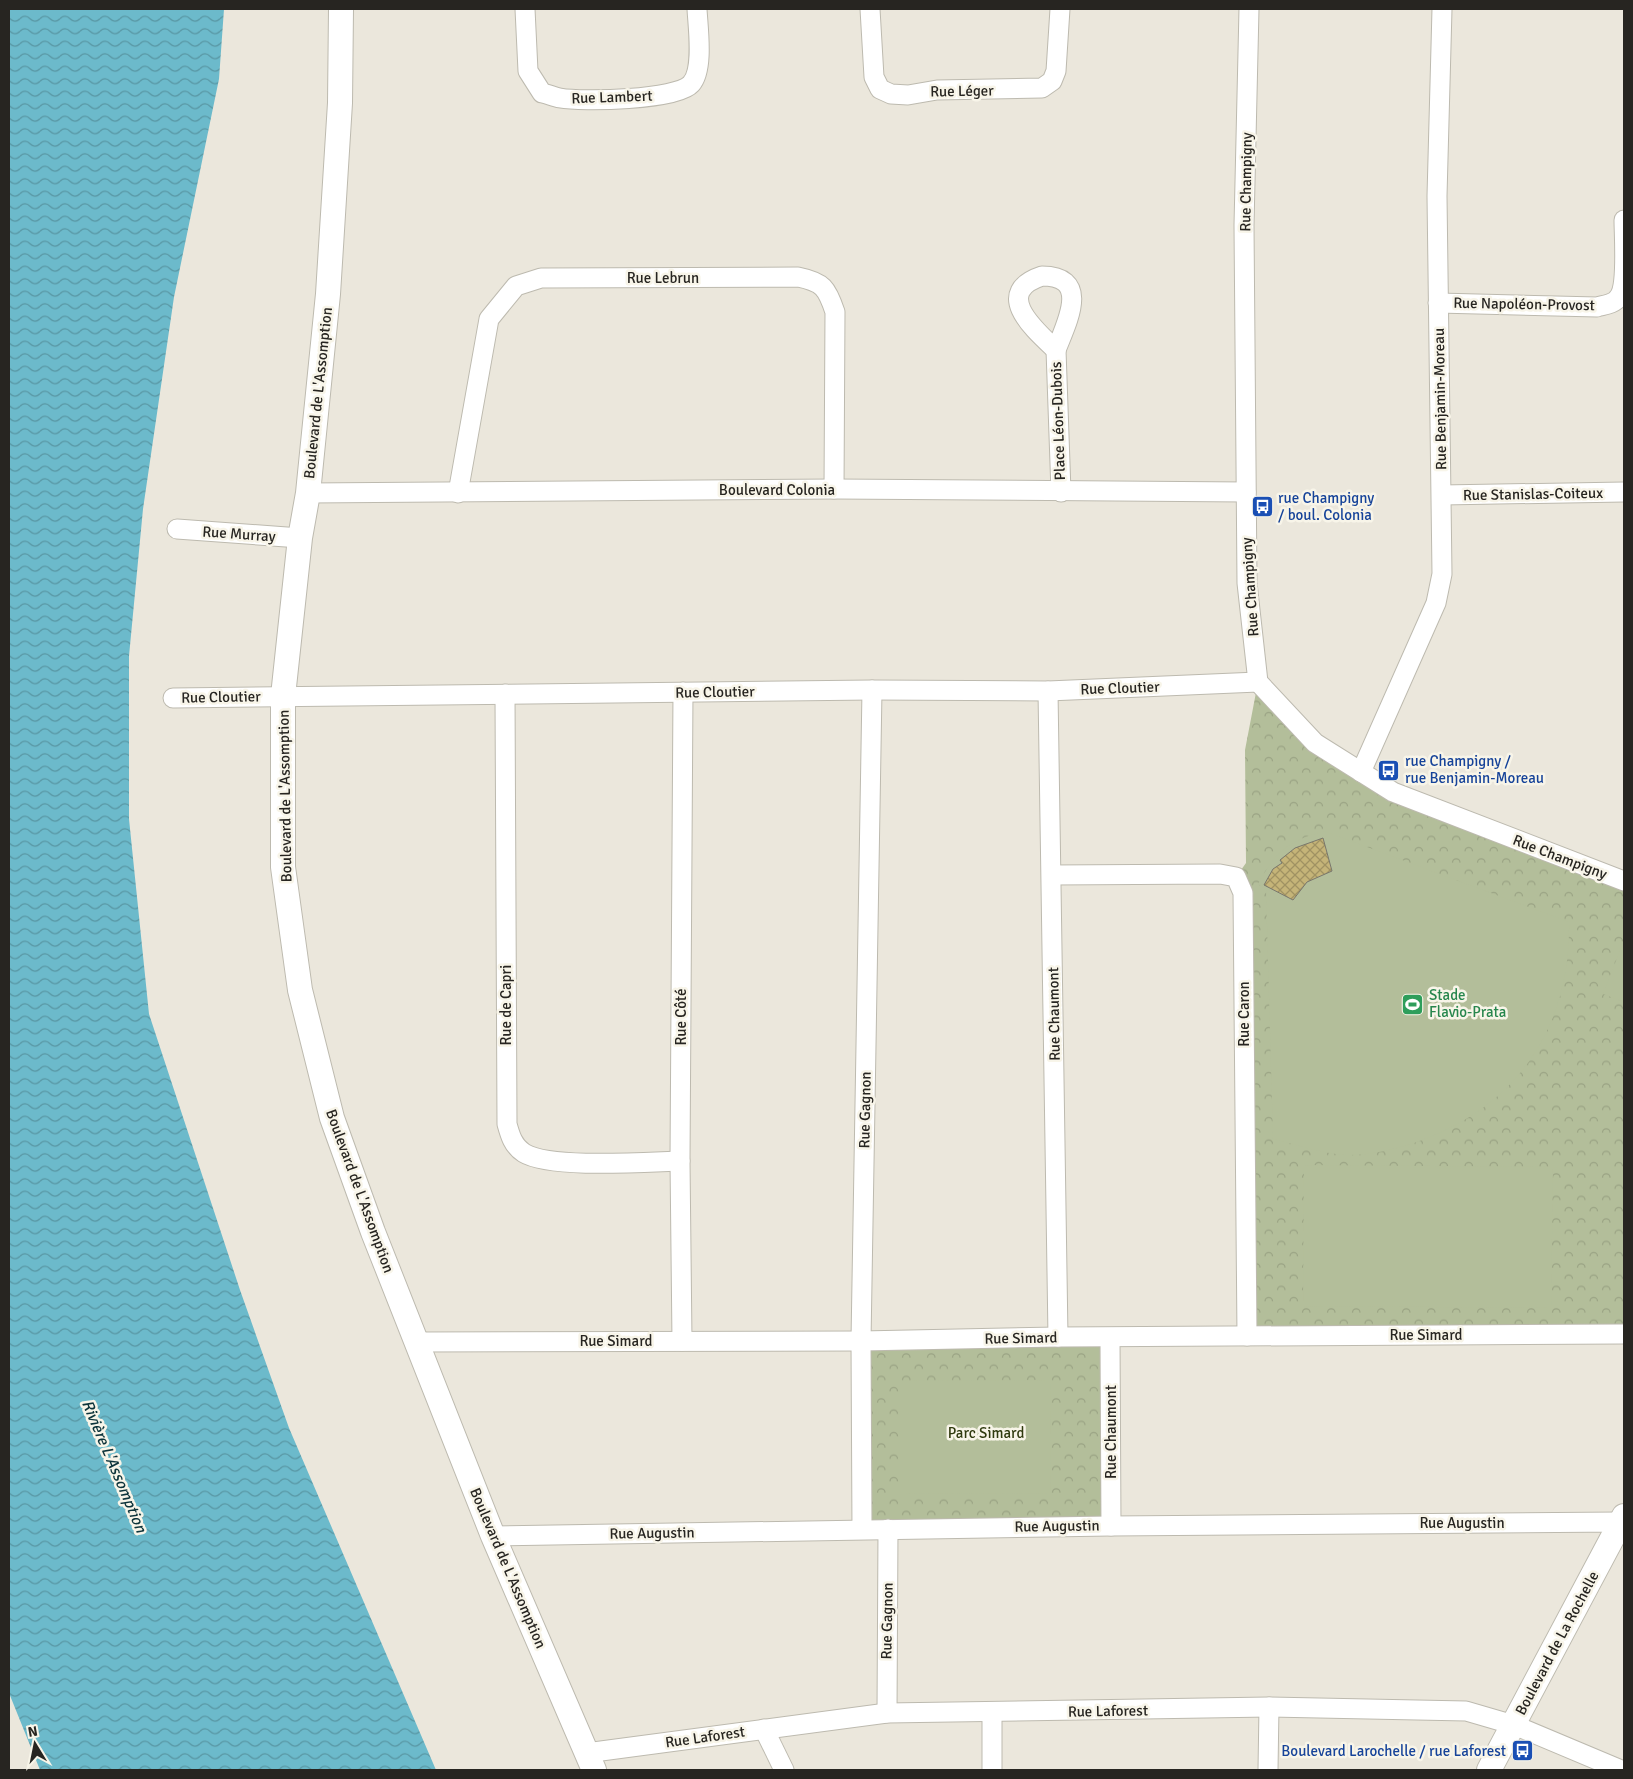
<svg xmlns="http://www.w3.org/2000/svg" width="1633" height="1779" viewBox="0 0 1633 1779" font-family="Signika,sans-serif">
	<style>
		.park { fill: url(#park-crowns) }
		.pitch { fill: #b3be9a }
		.water { fill: url(#water-waves) }
		.building { fill: url(#building-cross-hatch); stroke: #79776d }
		.lines { fill: none; stroke-linecap: round; stroke-linejoin: round }
		.minor-casing { stroke: #bdbaaf; stroke-width: 21 }
		.tertiary-casing { stroke: #bdbaaf; stroke-width: 26 }
		.minor { stroke: #fff; stroke-width: 19 }
		.tertiary { stroke: #fff; stroke-width: 24 }
		.labels { text-anchor: middle; stroke-width: 5; stroke-linejoin: round; paint-order: stroke }
		.street-label { font-size: 15px; fill: #272521; stroke: #f8f5e9 }
		.transit-label { font-size: 15px; fill: #164399; stroke: #f8f5e9; text-anchor: start }
		.leisure-label { font-size: 15px; fill: #27864d; stroke: #f8f5e9; text-anchor: start }
		.park-label { font-size: 15px; fill: #2f3a0e; stroke: #f8f5e9 }
		.water-label { font-size: 16px; font-style: italic; fill: #0d343b; stroke: #f8f5e9 }
	</style>
	<defs>
		<pattern id="park-crowns" width="20" height="18" patternUnits="userSpaceOnUse" patternTransform="scale(1.25)"><rect width="20" height="18" fill="#b3be9a"/><path d="M2 6a3 3 0 1 1 6 0M12 15a3 3 0 1 1 6 0" fill="none" stroke="#9aa384"/></pattern>
		<pattern id="water-waves" width="16" height="10" patternUnits="userSpaceOnUse" patternTransform="scale(1.25)"><rect width="16" height="10" fill="#6cbacb"/><path d="M0 5q4-4 8 0t8 0" fill="none" stroke="#5997a4"/></pattern>
		<pattern id="building-cross-hatch" width="8" height="8" patternUnits="userSpaceOnUse" patternTransform="scale(1.25)"><rect width="8" height="8" fill="#c5b478"/><path d="M0 0l8 8M0 8l8-8" fill="none" stroke="#a09262"/></pattern>
	</defs>
	<rect width="100%" height="100%" fill="#ebe7dc"/>
	<g class="park">
		<path d="M 1258,682 L 1361,772 L 1624,879 L 1624,1334 L 1247,1336 L 1236,877 L 1246,863 L 1245,750 Z"/>
		<path d="M 1110,1338 L 1111,1526 L 862,1529 L 861,1341 Z"/>
	</g>
	<g class="pitch">
		<path d="M 1324,831 L 1569,922 C 1571,1029 1515,1109 1414,1143 C 1392,1150 1359,1158 1336,1154 C 1315,1151 1294,1144 1273,1139 L 1266,890 L 1258,884 C 1276,851 1288,841 1324,831 Z"/>
		<path d="M 1624,940 L 1624,1002 L 1603,994 Z"/>
		<path d="M 1304,1165 L 1553,1167 L 1551,1308 L 1303,1306 Z"/>
		<path d="M 1050,1380 L 1051,1493 L 900,1494 L 900,1381 Z"/>
	</g>
	<path class="water" d="M 9,9 L 224,9 L 219,79 L 174,297 L 143,509 L 129,656 L 129,819 L 149,1014 L 240,1290 L 289,1428 L 436,1770 L 40,1770 L 9,1693 Z"/>
	<path class="building" d="M 1323,838 L 1332,871 L 1307,882 L 1293,900 L 1264,885 L 1273,869 L 1282,863 L 1280,860 L 1295,848 Z"/>
	<g class="lines">
		<defs>
			<g id="minor">
				<path d="M 525,9 L 528,71 L 542,93 C 548,94 554,97 560,98 C 582,102 677,100 691,84 C 704,70 698,28 697,9"/>
				<path d="M 870,9 L 874,77 L 880,89 L 891,94 L 908,95 L 937,90 L 1042,88 L 1052,81 L 1056,71 L 1060,9"/>
				<path d="M 1249,9 L 1244,225 L 1247,583 L 1258,682 L 1315,743 L 1393,792 L 1624,881"/>
				<path d="M 1042,276 C 1092,276 1066,324 1056,350 C 1036,331 991,293 1042,276 Z"/>
				<path d="M 1438,303 L 1597,307 C 1604,305 1614,304 1618,298 C 1628,287 1624,236 1624,220"/>
				<path d="M 1056,350 L 1061,492"/>
				<path d="M 308,493 L 834,489 L 1246,492"/>
				<path d="M 458,493 L 489,319 L 516,286 L 541,278 L 798,277 C 823,282 827,288 835,312 L 834,489"/>
				<path d="M 1442,495 L 1624,492"/>
				<path d="M 177,529 L 300,538"/>
				<path d="M 1048,691 L 1058,1337"/>
				<path d="M 505,694 L 507,1124 C 510,1135 513,1146 524,1153 C 550,1169 646,1162 680,1161"/>
				<path d="M 173,698 L 872,690 L 1048,691 L 1258,682"/>
				<path d="M 1361,772 L 1436,603 L 1442,574 L 1437,196 L 1442,9"/>
				<path d="M 1052,875 L 1220,874 L 1236,877 L 1243,893 L 1247,1336"/>
				<path d="M 1110,1338 L 1111,1526"/>
				<path d="M 682,1341 L 680,1161 L 683,692"/>
				<path d="M 418,1342 L 861,1341 L 1058,1337 L 1624,1334"/>
				<path d="M 862,1529 L 861,1341 L 872,690"/>
				<path d="M 493,1536 L 1111,1526 L 1620,1522 L 1624,1526"/>
				<path d="M 887,1713 L 888,1529"/>
				<path d="M 992,1713 L 992,1770"/>
				<path d="M 764,1729 L 784,1770"/>
				<path d="M 586,1753 L 887,1713 L 1269,1707 L 1466,1711 L 1514,1725 L 1621,1770"/>
				<path d="M 1268,1770 L 1269,1707"/>
			</g>
			<g id="tertiary">
				<path d="M 341,9 L 340,103 L 328,294 L 308,493 L 300,538 L 283,696 L 283,867 L 300,990 L 332,1118 L 373,1232 L 493,1536 L 594,1770"/>
				<path d="M 1489,1770 L 1624,1516"/>
			</g>
		</defs>
		<use href="#minor" class="minor-casing"/>
		<use href="#tertiary" class="tertiary-casing"/>
		<use href="#minor" class="minor"/>
		<use href="#tertiary" class="tertiary"/>
	</g>
	<defs>
		<symbol id="bus-square" viewBox="-11 -11 22 22"><rect x="-9" y="-9" width="18" height="18" rx="4" fill="#1a4fb4" stroke="#f8f5e9"/><path d="M-5-6H5V4H4V6H2V4H-2V6H-4V4H-5ZM-3.5-4V0h7V-4ZM-3.5 1.2v1.5H-2V1.2ZM2 1.2v1.5H3.5V1.2Z" fill="#fff"/></symbol>
		<symbol id="stadium-square" viewBox="-11 -11 22 22"><rect x="-9" y="-9" width="18" height="18" rx="4" fill="#2e9e5b" stroke="#f8f5e9"/><path d="M0-5a6.5 5 0 1 0 0 10a6.5 5 0 1 0 0-10ZM-3.5-1.8h7v3.6h-7Z" fill="#fff"/></symbol>
	</defs>
	<g fill-rule="evenodd">
		<use href="#bus-square" x="1250" y="494" width="25" height="25"/>
		<use href="#bus-square" x="1376" y="758" width="25" height="25"/>
		<use href="#stadium-square" x="1400" y="992" width="25" height="25"/>
		<use href="#bus-square" x="1510" y="1738" width="25" height="25"/>
	</g>
	<g class="labels">
		<g class="street-label">
			<text transform="translate(962 91) rotate(-1)" y="5">Rue Léger</text>
			<text transform="translate(612 97) rotate(-2)" y="5">Rue Lambert</text>
			<text transform="translate(1246 182) rotate(-89)" y="5">Rue Champigny</text>
			<text x="663" y="283">Rue Lebrun</text>
			<text transform="translate(1524 304) rotate(1)" y="5">Rue Napoléon-Provost</text>
			<text transform="translate(318 393) rotate(-84)" y="5">Boulevard de L'Assomption</text>
			<text transform="translate(1440 399) rotate(-91)" y="5">Rue Benjamin-Moreau</text>
			<text transform="translate(1058 421) rotate(-92)" y="5">Place Léon-Dubois</text>
			<text x="777" y="495">Boulevard Colonia</text>
			<text transform="translate(1533 494) rotate(-1)" y="5">Rue Stanislas-Coiteux</text>
			<text transform="translate(239 534) rotate(4)" y="5">Rue Murray</text>
			<text transform="translate(1250 587) rotate(-94)" y="5">Rue Champigny</text>
			<text transform="translate(1120 688) rotate(-2)" y="5">Rue Cloutier</text>
			<text transform="translate(715 692) rotate(-1)" y="5">Rue Cloutier</text>
			<text transform="translate(221 697) rotate(-1)" y="5">Rue Cloutier</text>
			<text transform="translate(285 796) rotate(-91)" y="5">Boulevard de L'Assomption</text>
			<text transform="translate(1560 857) rotate(21)" y="5">Rue Champigny</text>
			<text transform="translate(506 1005) rotate(-90)" y="5">Rue de Capri</text>
			<text transform="translate(1054 1014) rotate(-91)" y="5">Rue Chaumont</text>
			<text transform="translate(1244 1014) rotate(-90)" y="5">Rue Caron</text>
			<text transform="translate(681 1017) rotate(-90)" y="5">Rue Côté</text>
			<text transform="translate(865 1110) rotate(-89)" y="5">Rue Gagnon</text>
			<text transform="translate(360 1191) rotate(70)" y="5">Boulevard de L'Assomption</text>
			<text x="1426" y="1340">Rue Simard</text>
			<text transform="translate(1021 1338) rotate(-1)" y="5">Rue Simard</text>
			<text x="616" y="1346">Rue Simard</text>
			<text transform="translate(1111 1432) rotate(-90)" y="5">Rue Chaumont</text>
			<text x="1462" y="1528">Rue Augustin</text>
			<text transform="translate(1057 1526) rotate(-1)" y="5">Rue Augustin</text>
			<text transform="translate(652 1533) rotate(-1)" y="5">Rue Augustin</text>
			<text transform="translate(508 1568) rotate(67)" y="5">Boulevard de L'Assomption</text>
			<text transform="translate(887 1621) rotate(-89)" y="5">Rue Gagnon</text>
			<text transform="translate(1557 1643) rotate(-62)" y="5">Boulevard de La Rochelle</text>
			<text transform="translate(1108 1711) rotate(-1)" y="5">Rue Laforest</text>
			<text transform="translate(705 1737) rotate(-8)" y="5">Rue Laforest</text>
		</g>
		<g class="transit-label">
			<text x="1278" y="503">rue Champigny<tspan x="1278" dy="17">/ boul. Colonia</tspan></text>
			<text x="1405" y="766">rue Champigny /<tspan x="1405" dy="17">rue Benjamin-Moreau</tspan></text>
			<text x="1506" y="1756" text-anchor="end">Boulevard Larochelle / rue Laforest</text>
		</g>
		<g class="leisure-label">
			<text x="1429" y="1000">Stade<tspan x="1429" dy="17">Flavio-Prata</tspan></text>
		</g>
		<g class="park-label">
			<text x="986" y="1438">Parc Simard</text>
		</g>
		<g class="water-label">
			<text transform="translate(115 1466) rotate(67)" y="6">Rivière L'Assomption</text>
		</g>
	</g>
	<rect width="1633" height="1779" fill="none" stroke="#272521" stroke-width="20"/>
	<g transform="translate(35 1744) rotate(350)" stroke="#f8f5e9" stroke-width="4" paint-order="stroke">
	<path d="M0-4L9 19L0 12L-9 19Z" fill="#272521"/>
	<text y="-8" font-size="14" font-weight="bold" text-anchor="middle" fill="#272521">N</text>
	</g>
</svg>
